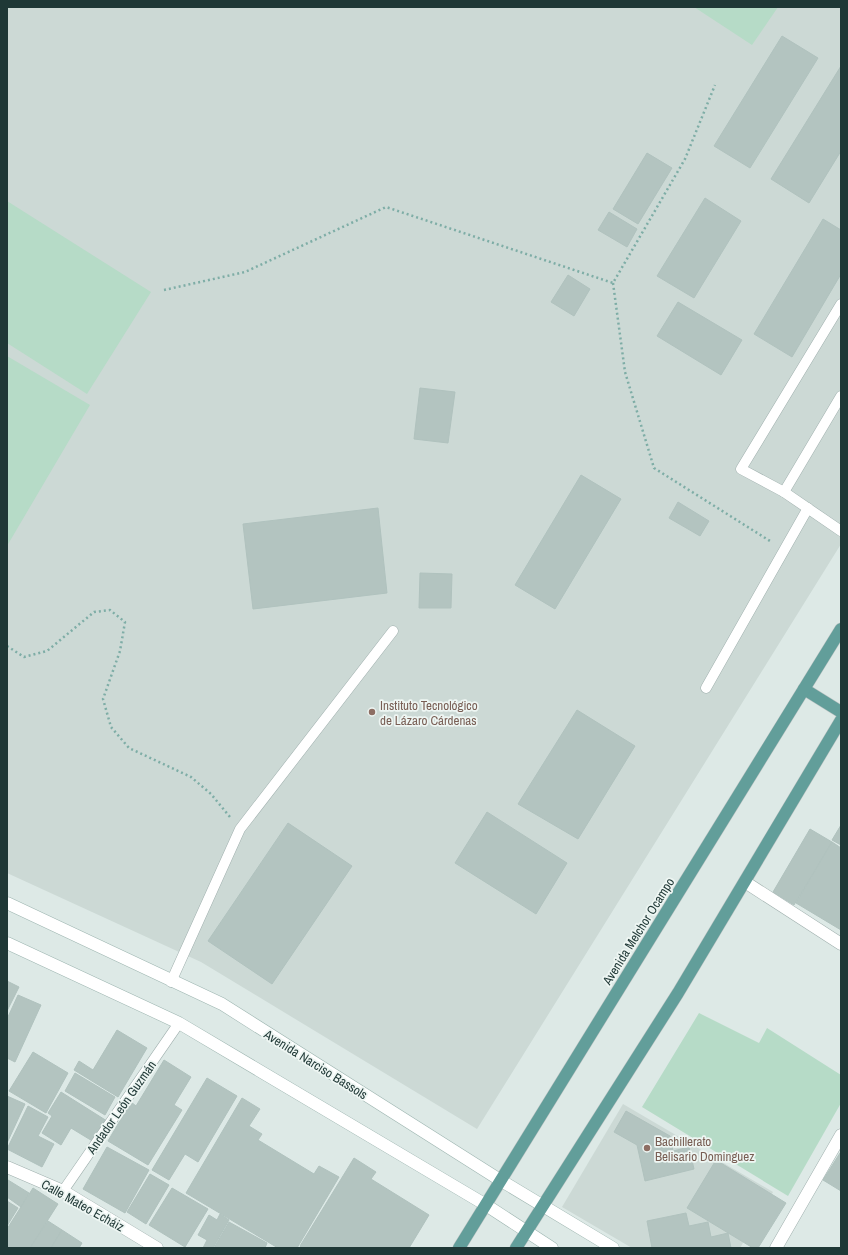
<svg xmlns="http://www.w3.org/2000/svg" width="848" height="1255" viewBox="0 0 848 1255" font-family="'Archivo Narrow',sans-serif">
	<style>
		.built { fill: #ccd9d5 }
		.green { fill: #b6dbc7 }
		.building { fill: #b3c4c0; stroke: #b0c2be }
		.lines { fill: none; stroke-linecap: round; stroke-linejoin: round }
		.lane-casing { stroke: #a0b0ae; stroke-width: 11 }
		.street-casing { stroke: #a0b0ae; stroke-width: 13 }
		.secondary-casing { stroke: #9db5b0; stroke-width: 13 }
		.primary-casing { stroke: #bcc3c3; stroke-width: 13 }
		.path { stroke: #7eada6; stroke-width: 2.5; stroke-dasharray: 2 3; stroke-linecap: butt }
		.lane { stroke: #fff; stroke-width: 10 }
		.street { stroke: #fff; stroke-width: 12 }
		.secondary { stroke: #fff; stroke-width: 12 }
		.primary { stroke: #629e9a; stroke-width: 12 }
		.education-dot { fill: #8d6e63; stroke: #eef6f3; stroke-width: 1.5 }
		.labels { text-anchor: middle; stroke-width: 3.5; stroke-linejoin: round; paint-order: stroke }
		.education-label { font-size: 13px; fill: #785e54; stroke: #eef6f3; text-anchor: start }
		.street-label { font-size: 13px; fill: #1f3836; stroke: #eef6f3 }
	</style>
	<rect width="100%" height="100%" fill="#dde9e6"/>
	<g class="built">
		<path d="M 7,7 L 841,7 L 841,544 L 477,1129 L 201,962 L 7,873 Z"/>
		<path d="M 623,1104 L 773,1192 L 740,1248 L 632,1248 L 562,1207 Z"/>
	</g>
	<g class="green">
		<path d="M 694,7 L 778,7 L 752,45 Z"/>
		<path d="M 7,201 L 151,292 L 87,394 L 7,343 Z"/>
		<path d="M 7,356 L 90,405 L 7,546 Z"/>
		<path d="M 699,1013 L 759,1043 L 767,1028 L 841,1075 L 841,1103 L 788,1196 L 642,1107 Z"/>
	</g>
	<g class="building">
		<path d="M 782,36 L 818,58 L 750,168 L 714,146 Z"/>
		<path d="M 841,66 L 841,151 L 809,203 L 771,179 Z"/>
		<path d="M 647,153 L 672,168 L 638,224 L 613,209 Z"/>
		<path d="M 705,198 L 741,221 L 694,298 L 657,276 Z"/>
		<path d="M 609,212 L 637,229 L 627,247 L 598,230 Z"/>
		<path d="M 823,219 L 841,230 L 841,274 L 792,357 L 754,334 Z"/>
		<path d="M 568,275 L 590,289 L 574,316 L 551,302 Z"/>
		<path d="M 678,302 L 742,340 L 721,375 L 657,336 Z"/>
		<path d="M 420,388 L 455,392 L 448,443 L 414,439 Z"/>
		<path d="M 581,475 L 621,499 L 555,609 L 515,585 Z"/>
		<path d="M 678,502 L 709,521 L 700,536 L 669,518 Z"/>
		<path d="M 378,508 L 387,593 L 253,609 L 243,524 Z"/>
		<path d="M 420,573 L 452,574 L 451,608 L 419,608 Z"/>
		<path d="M 577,710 L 635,746 L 578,839 L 518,804 Z"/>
		<path d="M 487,812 L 567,863 L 536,914 L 455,863 Z"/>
		<path d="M 288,823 L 352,866 L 272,984 L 208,941 Z"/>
		<path d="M 841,825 L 841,845 L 832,840 Z"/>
		<path d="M 810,829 L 832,842 L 794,905 L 773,892 Z"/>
		<path d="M 832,842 L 841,848 L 841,930 L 796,903 Z"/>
		<path d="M 7,981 L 19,987 L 7,1011 Z"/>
		<path d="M 18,995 L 41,1005 L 15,1062 L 7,1058 L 7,1019 Z"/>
		<path d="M 117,1030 L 147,1048 L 118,1097 L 74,1070 L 79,1061 L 93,1070 Z"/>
		<path d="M 33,1052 L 68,1073 L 46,1113 L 9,1091 Z"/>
		<path d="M 164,1060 L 191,1077 L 174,1105 L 182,1110 L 148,1165 L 108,1141 L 131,1102 L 136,1106 Z"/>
		<path d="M 75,1073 L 115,1097 L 105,1115 L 65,1091 Z"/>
		<path d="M 207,1078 L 237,1096 L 198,1162 L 185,1154 L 169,1180 L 152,1170 Z"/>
		<path d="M 61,1092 L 107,1121 L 94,1142 L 71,1128 L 61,1145 L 42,1133 L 52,1116 L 48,1113 Z"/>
		<path d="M 7,1096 L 25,1104 L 7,1143 Z"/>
		<path d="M 242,1098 L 260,1109 L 249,1126 L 262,1134 L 258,1140 L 314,1174 L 319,1166 L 339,1177 L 297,1248 L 278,1248 L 186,1193 Z"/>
		<path d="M 28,1106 L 48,1117 L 38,1136 L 54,1144 L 42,1167 L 7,1149 Z"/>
		<path d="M 626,1111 L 670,1136 L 673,1151 L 689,1147 L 694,1169 L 645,1181 L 637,1145 L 614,1132 Z"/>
		<path d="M 107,1147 L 149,1170 L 125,1213 L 83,1189 Z"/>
		<path d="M 840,1153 L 841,1154 L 841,1191 L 823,1180 Z"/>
		<path d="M 354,1158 L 376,1172 L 371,1179 L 429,1215 L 409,1248 L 302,1248 L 300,1246 Z"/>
		<path d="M 716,1160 L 786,1203 L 758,1248 L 753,1248 L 687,1208 Z"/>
		<path d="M 150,1174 L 169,1185 L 146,1224 L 127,1212 Z"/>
		<path d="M 8,1180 L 29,1193 L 21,1207 L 7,1197 Z"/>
		<path d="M 33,1188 L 58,1204 L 30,1248 L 7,1248 L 7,1229 Z"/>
		<path d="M 172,1188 L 208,1209 L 185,1247 L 149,1225 Z"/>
		<path d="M 7,1201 L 18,1208 L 7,1226 Z"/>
		<path d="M 686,1213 L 689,1226 L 708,1222 L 711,1237 L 728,1233 L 731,1248 L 652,1248 L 647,1221 Z"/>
		<path d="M 220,1214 L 229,1220 L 213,1248 L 203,1248 L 207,1240 L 198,1235 L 209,1215 L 217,1220 Z"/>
		<path d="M 48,1221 L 62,1230 L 51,1248 L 30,1248 Z"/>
		<path d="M 229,1222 L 267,1243 L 265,1248 L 214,1248 Z"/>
		<path d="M 62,1230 L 82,1243 L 79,1248 L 51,1248 Z"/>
	</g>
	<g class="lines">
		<defs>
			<g id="lane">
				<path d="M 841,396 L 784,492 L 841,531"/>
				<path d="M 784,492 L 741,469 L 841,304"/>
				<path d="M 706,688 L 808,508"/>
				<path d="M 171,982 L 240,829 L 393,631"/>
				<path d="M 63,1191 L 179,1023"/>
			</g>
			<g id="street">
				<path d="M 745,882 L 841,944"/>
				<path d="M 7,1167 L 63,1191 L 157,1248"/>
				<path d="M 776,1248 L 841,1135"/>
			</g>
			<g id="secondary">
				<path d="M 7,903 L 222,1004 L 500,1180 L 613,1248"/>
				<path d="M 7,943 L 179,1023 L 486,1205 L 552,1248"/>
			</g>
			<g id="primary">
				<path d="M 804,689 L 841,712"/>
				<path d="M 459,1248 L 841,629"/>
				<path d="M 516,1248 L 678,993 L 841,720"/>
			</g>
		</defs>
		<use href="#lane" class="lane-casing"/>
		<use href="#street" class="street-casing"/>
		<use href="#secondary" class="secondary-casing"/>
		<use href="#primary" class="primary-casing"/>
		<g class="path">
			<path d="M 613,283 L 625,372 L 654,468 L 770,541"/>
			<path d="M 164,290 L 245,272 L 386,207 L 613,283 L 685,159 L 715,85"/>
			<path d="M 7,646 L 24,657 L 47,651 L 94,612 L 110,610 L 125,622 L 120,651 L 103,699 L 111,727 L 129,748 L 191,777 L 211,794 L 230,817"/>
		</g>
		<use href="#lane" class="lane"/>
		<use href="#street" class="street"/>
		<use href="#secondary" class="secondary"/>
		<use href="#primary" class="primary"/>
	</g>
	<g class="education-dot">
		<circle cx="372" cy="712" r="4"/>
		<circle cx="647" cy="1148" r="4"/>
	</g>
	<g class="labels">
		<g class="education-label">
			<text x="380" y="710">Instituto Tecnológico<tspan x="380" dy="15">de Lázaro Cárdenas</tspan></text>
			<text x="655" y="1146">Bachillerato<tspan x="655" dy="15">Belisario Dominguez</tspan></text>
		</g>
		<g class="street-label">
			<text transform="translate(638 931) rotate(-58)" y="5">Avenida Melchor Ocampo</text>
			<text transform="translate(316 1064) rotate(32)" y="5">Avenida Narciso Bassols</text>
			<text transform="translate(121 1107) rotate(-55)" y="5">Andador León Guzmán</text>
			<text transform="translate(83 1205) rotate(29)" y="5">Calle Mateo Echáiz</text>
		</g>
	</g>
	<rect width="848" height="1255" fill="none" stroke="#1f3836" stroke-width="16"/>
</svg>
